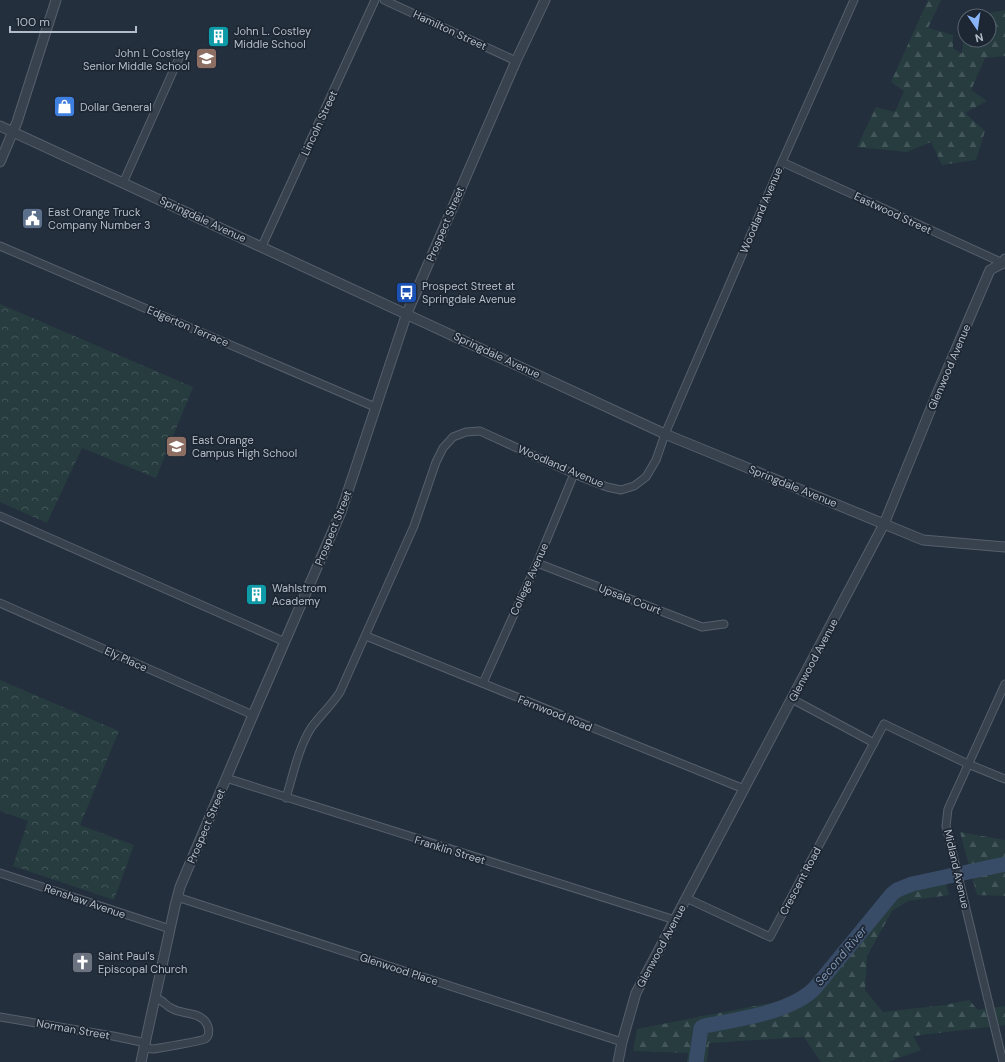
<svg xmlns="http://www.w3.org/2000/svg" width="1005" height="1062" viewBox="0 0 1005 1062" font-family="'DM Sans',sans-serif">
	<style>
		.forest { fill: url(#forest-firs) }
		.park { fill: url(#park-crowns) }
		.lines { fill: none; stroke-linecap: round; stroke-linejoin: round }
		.river { stroke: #394c67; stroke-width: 15 }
		.minor-casing { stroke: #565f6c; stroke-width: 9 }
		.tertiary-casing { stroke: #565f6c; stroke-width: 11 }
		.minor { stroke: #38414e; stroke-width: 7 }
		.tertiary { stroke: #38414e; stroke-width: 9 }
		.labels { text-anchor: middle; stroke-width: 3.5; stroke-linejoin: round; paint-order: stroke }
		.street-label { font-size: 11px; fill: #b4bcc9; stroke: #1d2633 }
		.poi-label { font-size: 11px; fill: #b4bcc9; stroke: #1d2633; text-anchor: start }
		.water-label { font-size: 12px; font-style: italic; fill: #7c92b1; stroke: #1d2633 }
	</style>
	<defs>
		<pattern id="forest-firs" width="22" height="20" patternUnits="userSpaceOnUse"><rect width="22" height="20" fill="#263c3f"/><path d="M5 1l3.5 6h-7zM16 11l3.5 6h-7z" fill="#435659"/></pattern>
		<pattern id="park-crowns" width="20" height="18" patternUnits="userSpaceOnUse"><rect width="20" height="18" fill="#263c3f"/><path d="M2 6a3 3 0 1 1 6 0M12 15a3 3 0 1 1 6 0" fill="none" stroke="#435659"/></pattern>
	</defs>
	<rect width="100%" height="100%" fill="#242f3e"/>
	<g class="forest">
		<path d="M 928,0 L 941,0 L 928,28 L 953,35 L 953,48 L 962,54 L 964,31 L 965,40 L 989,40 L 989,16 L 984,16 L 988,13 L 1005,10 L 1005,56 L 985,58 L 971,90 L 987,101 L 965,113 L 985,131 L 976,160 L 942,165 L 931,142 L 907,152 L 857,147 L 876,107 L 895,112 L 904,91 L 891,82 Z"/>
		<path d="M 960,832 L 1005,840 L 1005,896 L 977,895 Z"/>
		<path d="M 945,879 L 949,895 L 908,901 L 892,911 L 867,956 L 865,990 L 883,1012 L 945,1005 L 969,1000 L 978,1010 L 1005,1006 L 1005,1025 L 913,1036 L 921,1050 L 888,1062 L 821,1062 L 804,1037 L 709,1043 L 707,1062 L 687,1062 L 688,1053 L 633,1051 L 637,1029 L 796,998 L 892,891 Z"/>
	</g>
	<g class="park">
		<path d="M 0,304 L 193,387 L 156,478 L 82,448 L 47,523 L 0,502 Z"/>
		<path d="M 0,680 L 119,731 L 80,825 L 134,845 L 114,900 L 13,866 L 28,821 L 0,811 Z"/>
	</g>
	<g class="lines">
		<path class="river" d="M 696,1062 L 701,1028 L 704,1026 C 738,1019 789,1013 814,989 L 892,894 L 897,890 L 912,884 L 1005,864"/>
		<defs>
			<g id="minor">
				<path d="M 384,0 L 516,61"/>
				<path d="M 782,162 L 1005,264"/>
				<path d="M 123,183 L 179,58"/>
				<path d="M 0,246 L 375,407"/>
				<path d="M 262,246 L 375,0"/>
				<path d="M 0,516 L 285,642"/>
				<path d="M 537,563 L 702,627 L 724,624"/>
				<path d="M 0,603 L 253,715"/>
				<path d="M 366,636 L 744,789"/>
				<path d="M 483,683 L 537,563 L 574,474"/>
				<path d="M 792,699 L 874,743"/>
				<path d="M 226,778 L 675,920"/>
				<path d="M 286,798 C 293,775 298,749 311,728 C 320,715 332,705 340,692 L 414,526 L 436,462 L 443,448 L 453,437 L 466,432 L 480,431 L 574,474 L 607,487 L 621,490 L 634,486 L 646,477 L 656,460 L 665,434 L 782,162 L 854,0"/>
				<path d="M 0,873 L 170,929"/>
				<path d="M 177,897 L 622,1042"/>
				<path d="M 686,898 L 770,937 L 884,724 L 968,764 L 1005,779"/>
				<path d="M 0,1017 L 113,1036 L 146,1043"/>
				<path d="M 145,1048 C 148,1048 151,1049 154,1049 C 159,1048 202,1041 205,1039 C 211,1035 209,1025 204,1020 C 196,1012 182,1014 173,1009 C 165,1006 164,1000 155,998"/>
				<path d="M 1003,1062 L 946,826 L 948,809 L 1005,684"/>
			</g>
			<g id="tertiary">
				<path d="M 0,126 L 665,434 L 923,540 L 1005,547"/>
				<path d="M 0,162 L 17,122 L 56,0"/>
				<path d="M 141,1062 L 175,906 L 180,887 L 253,715 L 341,512 L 407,313 L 516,61 L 545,0"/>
				<path d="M 618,1062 L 622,1042 L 636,993 L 884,524 L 936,396 L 990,270 L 1003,263 L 1005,259"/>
			</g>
		</defs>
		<use href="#minor" class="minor-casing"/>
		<use href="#tertiary" class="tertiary-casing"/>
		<use href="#minor" class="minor"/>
		<use href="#tertiary" class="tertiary"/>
	</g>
	<defs>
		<symbol id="building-square" viewBox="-11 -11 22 22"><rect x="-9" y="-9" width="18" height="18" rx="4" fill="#0f9aa8" stroke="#1d2633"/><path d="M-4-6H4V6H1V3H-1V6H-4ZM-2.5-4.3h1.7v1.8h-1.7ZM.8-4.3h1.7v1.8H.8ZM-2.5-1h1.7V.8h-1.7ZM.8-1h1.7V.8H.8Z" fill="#fff"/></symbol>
		<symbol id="school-square" viewBox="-11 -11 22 22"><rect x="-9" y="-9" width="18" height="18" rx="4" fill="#8d6e63" stroke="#1d2633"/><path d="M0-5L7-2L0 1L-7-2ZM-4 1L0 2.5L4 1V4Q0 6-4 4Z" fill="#fff"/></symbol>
		<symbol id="shop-square" viewBox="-11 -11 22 22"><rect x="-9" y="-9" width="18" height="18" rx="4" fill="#3f7fe0" stroke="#1d2633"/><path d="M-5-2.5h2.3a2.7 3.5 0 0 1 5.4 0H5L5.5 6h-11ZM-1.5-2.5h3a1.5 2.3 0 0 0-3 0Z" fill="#fff"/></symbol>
		<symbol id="civic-square" viewBox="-11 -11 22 22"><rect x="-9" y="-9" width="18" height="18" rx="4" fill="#5c6f8a" stroke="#1d2633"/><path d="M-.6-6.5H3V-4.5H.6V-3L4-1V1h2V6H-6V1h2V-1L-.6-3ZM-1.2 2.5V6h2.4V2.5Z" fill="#fff"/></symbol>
		<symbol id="bus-square" viewBox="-11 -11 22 22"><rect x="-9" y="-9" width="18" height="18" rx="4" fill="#1a4fb4" stroke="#1d2633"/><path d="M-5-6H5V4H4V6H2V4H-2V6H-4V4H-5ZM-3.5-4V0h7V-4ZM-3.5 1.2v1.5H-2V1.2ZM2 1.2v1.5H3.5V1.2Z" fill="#fff"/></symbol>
		<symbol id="church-square" viewBox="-11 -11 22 22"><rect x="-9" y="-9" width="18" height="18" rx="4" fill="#6b7280" stroke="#1d2633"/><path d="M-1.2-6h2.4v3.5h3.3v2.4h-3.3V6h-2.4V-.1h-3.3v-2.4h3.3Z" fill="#fff"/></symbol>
	</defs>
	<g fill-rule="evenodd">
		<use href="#building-square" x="206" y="24" width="25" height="25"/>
		<use href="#school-square" x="194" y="46" width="25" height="25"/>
		<use href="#shop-square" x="52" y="94" width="25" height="25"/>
		<use href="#civic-square" x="20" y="206" width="25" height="25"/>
		<use href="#bus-square" x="394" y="280" width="25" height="25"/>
		<use href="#school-square" x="164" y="434" width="25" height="25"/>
		<use href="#building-square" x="244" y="582" width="25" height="25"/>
		<use href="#church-square" x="70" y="950" width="25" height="25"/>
	</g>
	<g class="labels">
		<g class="street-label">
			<text transform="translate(450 30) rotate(25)" y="4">Hamilton Street</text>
			<text transform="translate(319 123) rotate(-65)" y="4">Lincoln Street</text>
			<text transform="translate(761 210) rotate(-67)" y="4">Woodland Avenue</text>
			<text transform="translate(893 213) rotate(25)" y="4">Eastwood Street</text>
			<text transform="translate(203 219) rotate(25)" y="4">Springdale Avenue</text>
			<text transform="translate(445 224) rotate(-67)" y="4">Prospect Street</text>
			<text transform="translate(188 326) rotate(23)" y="4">Edgerton Terrace</text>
			<text transform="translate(497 355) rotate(25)" y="4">Springdale Avenue</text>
			<text transform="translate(949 367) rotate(-67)" y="4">Glenwood Avenue</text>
			<text transform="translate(561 466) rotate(23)" y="4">Woodland Avenue</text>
			<text transform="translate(793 486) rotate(22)" y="4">Springdale Avenue</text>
			<text transform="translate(333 528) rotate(-68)" y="4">Prospect Street</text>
			<text transform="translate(529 579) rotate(-66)" y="4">College Avenue</text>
			<text transform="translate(630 599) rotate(21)" y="4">Upsala Court</text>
			<text transform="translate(126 659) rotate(24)" y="4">Ely Place</text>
			<text transform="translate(813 660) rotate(-62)" y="4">Glenwood Avenue</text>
			<text transform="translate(555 713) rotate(22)" y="4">Fernwood Road</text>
			<text transform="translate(206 826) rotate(-67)" y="4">Prospect Street</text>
			<text transform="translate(450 850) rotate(17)" y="4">Franklin Street</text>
			<text transform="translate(957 869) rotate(77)" y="4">Midland Avenue</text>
			<text transform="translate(800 881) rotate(-62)" y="4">Crescent Road</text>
			<text transform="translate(85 901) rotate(19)" y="4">Renshaw Avenue</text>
			<text transform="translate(661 946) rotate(-62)" y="4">Glenwood Avenue</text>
			<text transform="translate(399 969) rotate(18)" y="4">Glenwood Place</text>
			<text transform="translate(73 1029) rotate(10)" y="4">Norman Street</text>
		</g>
		<g class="poi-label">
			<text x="234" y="35">John L. Costley<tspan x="234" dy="13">Middle School</tspan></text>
			<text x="190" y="57" text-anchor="end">John L Costley<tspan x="190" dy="13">Senior Middle School</tspan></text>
			<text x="80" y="111">Dollar General</text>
			<text x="48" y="216">East Orange Truck<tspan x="48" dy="13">Company Number 3</tspan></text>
			<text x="422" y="290">Prospect Street at<tspan x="422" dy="13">Springdale Avenue</tspan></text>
			<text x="192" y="444">East Orange<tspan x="192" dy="13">Campus High School</tspan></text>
			<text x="272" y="592">Wahlstrom<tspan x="272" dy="13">Academy</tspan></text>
			<text x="98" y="960">Saint Paul's<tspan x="98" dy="13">Episcopal Church</tspan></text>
		</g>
		<g class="water-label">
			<text transform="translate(841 956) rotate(-50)" y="4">Second River</text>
		</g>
	</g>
	<g transform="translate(977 28) rotate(167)"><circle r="19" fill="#1d2633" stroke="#59626f"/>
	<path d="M0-3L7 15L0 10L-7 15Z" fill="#8ab4f8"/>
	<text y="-6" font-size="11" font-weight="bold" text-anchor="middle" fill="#b4bcc9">N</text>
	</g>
	<path d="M10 26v6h126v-6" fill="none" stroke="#b4bcc9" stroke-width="2"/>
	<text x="16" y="26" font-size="12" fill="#b4bcc9" stroke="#1d2633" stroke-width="3" paint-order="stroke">100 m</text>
</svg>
